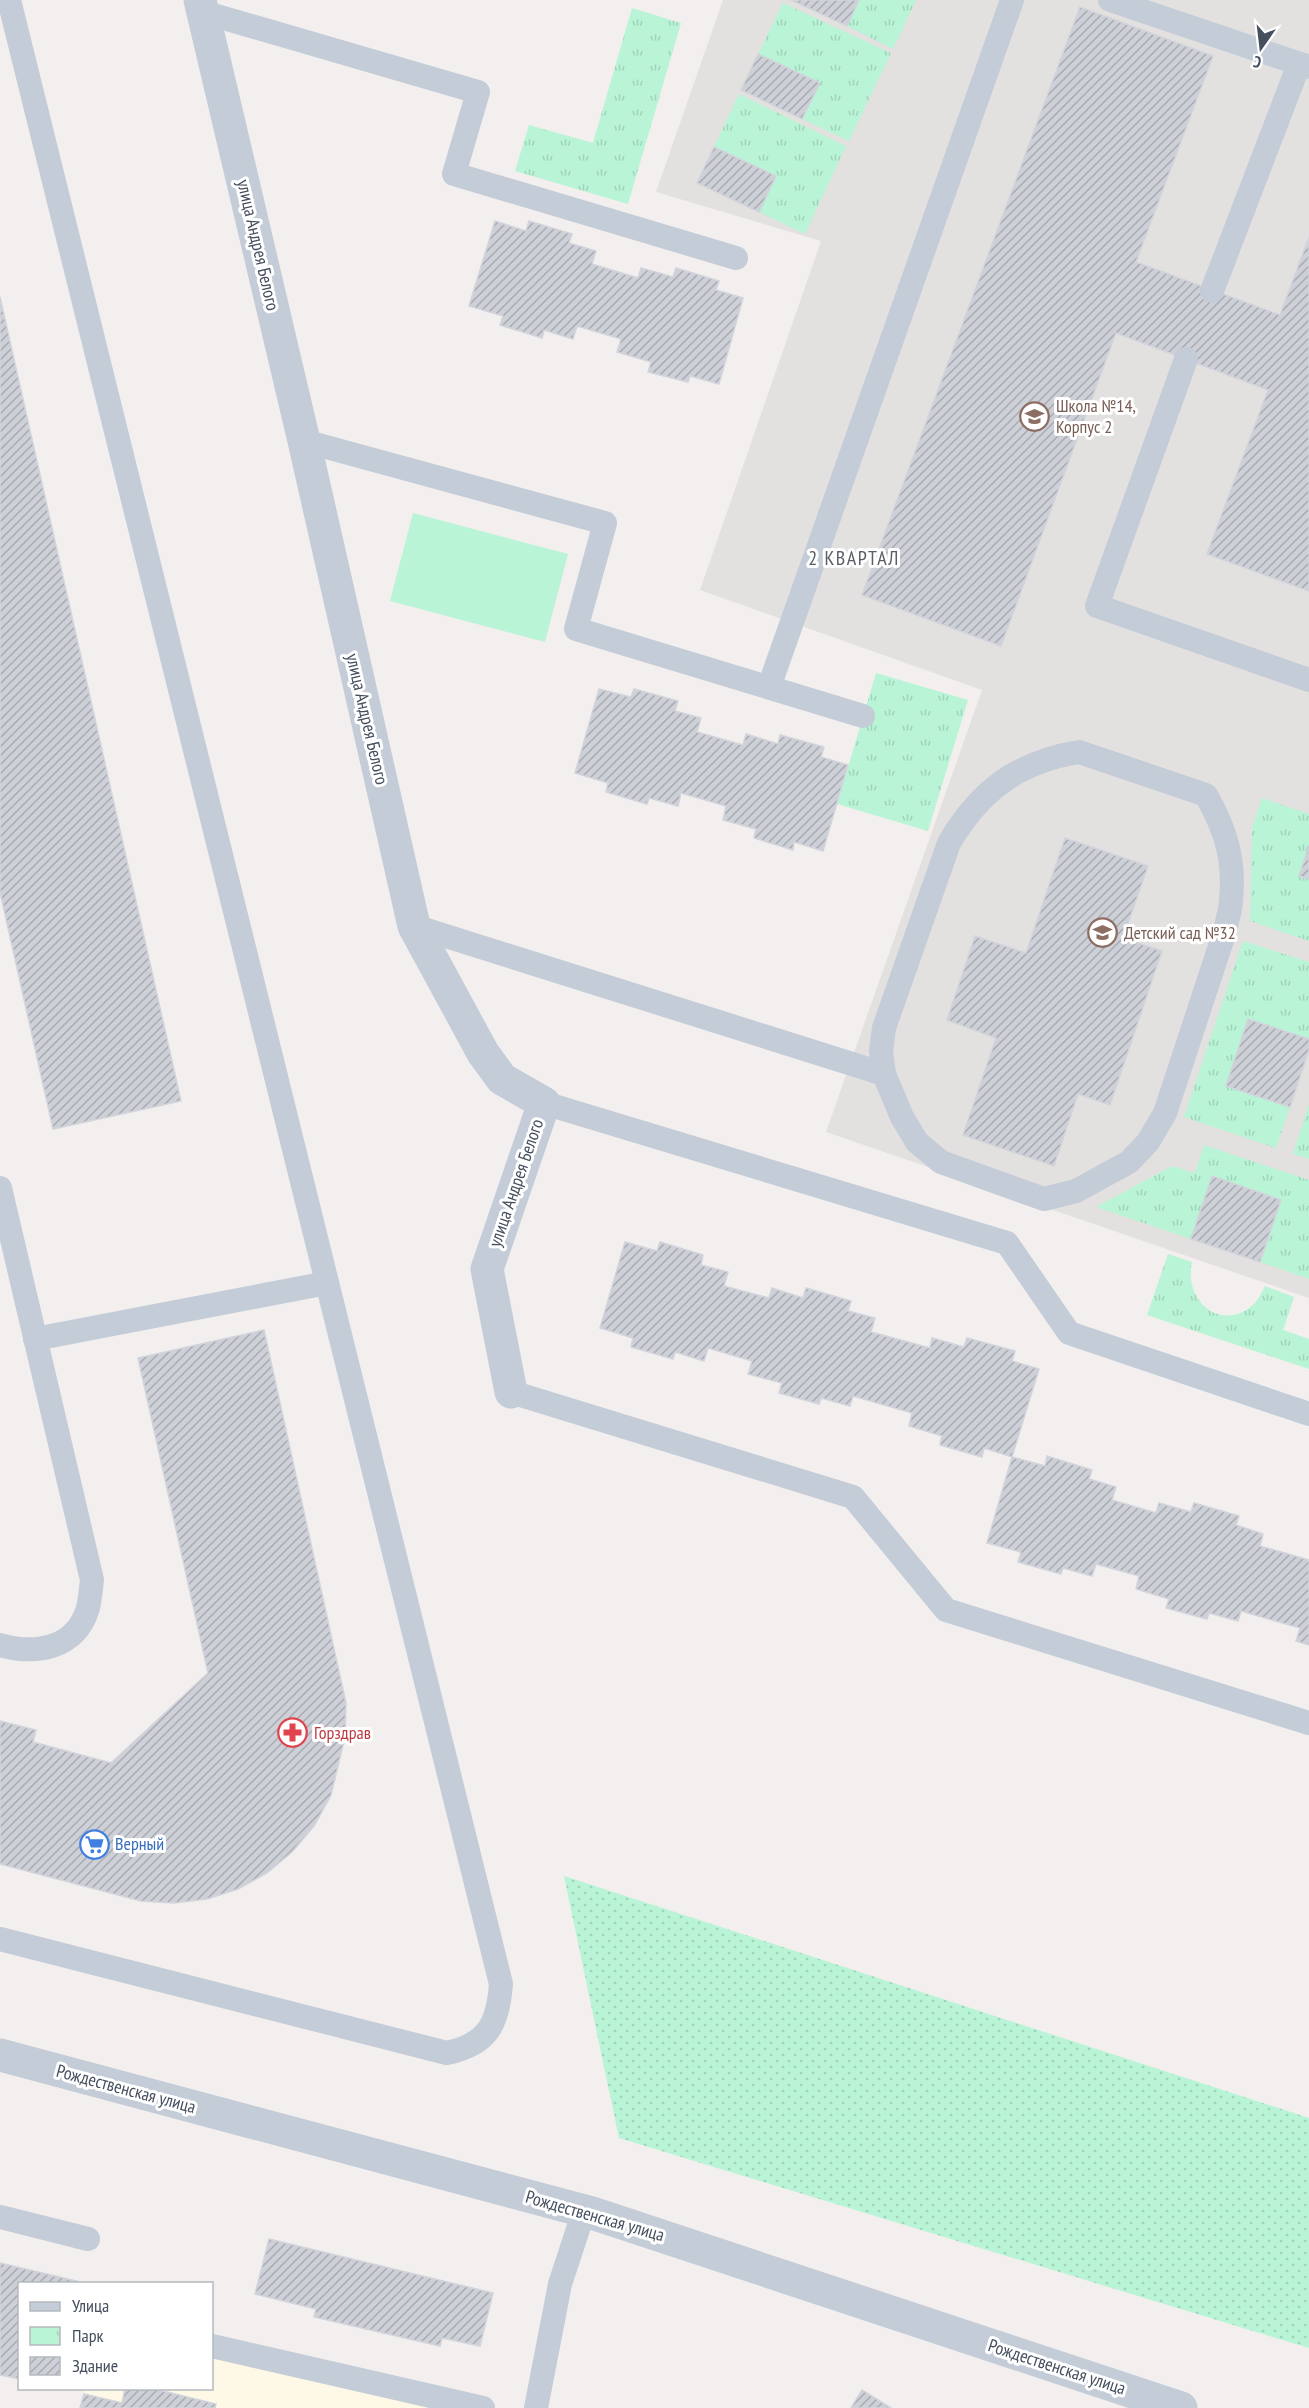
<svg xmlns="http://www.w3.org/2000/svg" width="1309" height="2408" viewBox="0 0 1309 2408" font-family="'PT Sans Narrow',sans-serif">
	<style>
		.commercial { fill: #fef9e6 }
		.education { fill: #e3e0e0 }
		.grass { fill: url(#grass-dots) }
		.park { fill: url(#park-tufts) }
		.pitch { fill: #b8f4d5 }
		.building { fill: url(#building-hatch); stroke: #d2d4db; stroke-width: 1.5 }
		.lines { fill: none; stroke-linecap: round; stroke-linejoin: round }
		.lane { stroke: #c4ccd8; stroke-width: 24 }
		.street { stroke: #c4ccd8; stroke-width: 33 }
		.labels { text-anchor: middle; stroke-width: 6; stroke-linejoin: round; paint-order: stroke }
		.street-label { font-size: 18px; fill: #454f5e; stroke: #fff }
		.education-label { font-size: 18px; fill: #785e54; stroke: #fff; text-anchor: start }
		.health-label { font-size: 18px; fill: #be3a42; stroke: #fff; text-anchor: start }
		.shop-label { font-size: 18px; fill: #366cbe; stroke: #fff; text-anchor: start }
		.neighbourhood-label { font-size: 20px; letter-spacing: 1.5px; fill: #5a5e65; stroke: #fff }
	</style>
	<defs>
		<pattern id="grass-dots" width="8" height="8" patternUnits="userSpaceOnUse" patternTransform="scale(1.5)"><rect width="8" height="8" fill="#b8f4d5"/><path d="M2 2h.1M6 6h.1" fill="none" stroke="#a0d3b9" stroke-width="1.8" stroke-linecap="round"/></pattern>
		<pattern id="park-tufts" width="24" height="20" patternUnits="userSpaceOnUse" patternTransform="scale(1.5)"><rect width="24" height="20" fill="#b8f4d5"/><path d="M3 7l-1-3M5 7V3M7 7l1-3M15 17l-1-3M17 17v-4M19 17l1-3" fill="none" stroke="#a0d3b9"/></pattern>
		<pattern id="building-hatch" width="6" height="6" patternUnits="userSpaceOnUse" patternTransform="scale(1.5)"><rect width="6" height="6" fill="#cdd0d7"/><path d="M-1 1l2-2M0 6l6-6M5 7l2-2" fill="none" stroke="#a8abb2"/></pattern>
	</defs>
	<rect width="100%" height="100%" fill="#f2efee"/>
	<path class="commercial" d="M 212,2346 L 483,2408 L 80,2408 L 85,2389 L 212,2388 Z"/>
	<path class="education" d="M 723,0 L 1309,0 L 1309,1298 L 826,1132 L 982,690 L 700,590 L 821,241 L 656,192 Z"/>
	<path class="grass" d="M 564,1876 L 1309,2118 L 1309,2348 L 619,2138 Z"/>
	<g class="park">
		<path d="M 859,0 L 916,0 L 893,49 L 847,26 Z"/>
		<path d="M 783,3 L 891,53 L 849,141 L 802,119 L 819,83 L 758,54 Z"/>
		<path d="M 632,8 L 681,23 L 628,204 L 515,171 L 529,125 L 593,143 Z"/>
		<path d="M 739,94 L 846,146 L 805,234 L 759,212 L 776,176 L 714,147 Z"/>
		<path d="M 876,673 L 968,700 L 928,831 L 837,804 Z"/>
		<path d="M 1262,798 L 1309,814 L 1309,846 L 1299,875 L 1309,879 L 1309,941 L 1250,921 L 1252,828 Z"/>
		<path d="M 1243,941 L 1309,962 L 1309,1039 L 1248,1019 L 1226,1086 L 1290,1107 L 1276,1148 L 1184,1117 Z"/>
		<path d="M 1309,1104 L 1309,1159 L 1293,1154 Z"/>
		<path d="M 1204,1145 L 1309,1180 L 1309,1279 L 1260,1262 L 1280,1199 L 1212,1177 L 1191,1239 L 1096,1207 L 1172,1166 L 1195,1173 Z"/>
		<path d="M 1168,1254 L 1192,1262 C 1183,1303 1224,1334 1255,1303 C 1259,1298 1262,1292 1265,1286 L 1294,1297 L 1283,1330 L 1309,1339 L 1309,1369 L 1147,1315 Z"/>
	</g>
	<path class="pitch" d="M 413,513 L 568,554 L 545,642 L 390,601 Z"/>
	<g class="building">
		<path d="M 791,0 L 859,0 L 847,26 Z"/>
		<path d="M 1080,7 L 1213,56 L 1136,262 L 1280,315 L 1309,237 L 1309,591 L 1207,554 L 1268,390 L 1116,333 L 1001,646 L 862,595 Z"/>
		<path d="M 758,54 L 820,83 L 802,119 L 741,90 Z"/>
		<path d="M 714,147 L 776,176 L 759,212 L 697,183 Z"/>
		<path d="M 495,221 L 526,231 L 529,221 L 572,234 L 569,243 L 596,251 L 592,264 L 638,278 L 641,268 L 673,277 L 676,268 L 719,281 L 716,290 L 743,298 L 719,384 L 690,376 L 688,382 L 648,372 L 651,362 L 617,352 L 621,339 L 577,326 L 573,339 L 544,330 L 542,338 L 500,325 L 503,316 L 469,306 Z"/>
		<path d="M 0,297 L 181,1101 L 53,1129 L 0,892 Z"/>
		<path d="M 599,689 L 631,697 L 634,689 L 678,701 L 675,711 L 701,718 L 697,732 L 743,745 L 746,734 L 778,744 L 780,735 L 824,747 L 821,757 L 848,765 L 823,851 L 794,842 L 793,850 L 754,838 L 756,829 L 723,820 L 726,806 L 681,793 L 678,806 L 649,798 L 647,804 L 606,792 L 608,783 L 575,773 Z"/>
		<path d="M 1065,838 L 1148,866 L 1123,938 L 1162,951 L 1110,1105 L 1078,1094 L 1054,1166 L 963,1135 L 996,1038 L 947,1020 L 975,936 L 1026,953 Z"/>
		<path d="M 1309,846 L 1309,879 L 1299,876 Z"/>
		<path d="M 1248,1019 L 1309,1039 L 1309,1050 L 1290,1107 L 1226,1086 Z"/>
		<path d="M 1212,1176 L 1281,1200 L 1260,1262 L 1191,1239 Z"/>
		<path d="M 625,1242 L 657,1251 L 660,1242 L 703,1255 L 701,1265 L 728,1272 L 724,1286 L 769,1298 L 772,1288 L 803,1298 L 806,1288 L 851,1301 L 848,1311 L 875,1318 L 871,1332 L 930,1348 L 932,1338 L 964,1347 L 967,1338 L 1015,1351 L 1012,1361 L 1039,1369 L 1012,1457 L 984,1448 L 982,1457 L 940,1445 L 942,1436 L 909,1426 L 912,1413 L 853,1396 L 850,1406 L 821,1398 L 819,1404 L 779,1393 L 782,1383 L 748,1374 L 752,1361 L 708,1348 L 704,1361 L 675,1352 L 673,1359 L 631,1347 L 633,1338 L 600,1328 Z"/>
		<path d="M 264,1330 L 346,1703 L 345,1737 L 331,1795 L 314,1826 L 292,1852 L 267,1873 L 238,1889 L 207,1899 L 174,1903 L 141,1901 L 0,1864 L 0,1721 L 36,1730 L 33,1742 L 111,1763 L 208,1673 L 138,1358 Z"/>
		<path d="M 1047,1456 L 1092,1470 L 1089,1479 L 1116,1487 L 1112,1500 L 1156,1513 L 1159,1503 L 1191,1512 L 1194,1503 L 1239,1516 L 1236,1525 L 1263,1534 L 1260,1546 L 1309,1560 L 1309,1645 L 1296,1641 L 1300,1628 L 1241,1611 L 1238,1621 L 1209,1613 L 1207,1619 L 1166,1608 L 1169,1599 L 1136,1589 L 1139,1576 L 1096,1564 L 1092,1576 L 1063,1568 L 1061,1574 L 1018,1562 L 1021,1552 L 987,1543 L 1012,1457 L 1045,1466 Z"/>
		<path d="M 269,2239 L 493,2293 L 480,2346 L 442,2338 L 440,2346 L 314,2317 L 316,2309 L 255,2294 Z"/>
		<path d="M 0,2263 L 89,2284 L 20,2284 L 20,2379 L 0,2375 Z"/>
		<path d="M 125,2388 L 151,2388 L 216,2404 L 215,2408 L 80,2408 L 84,2394 L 122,2403 Z"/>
		<path d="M 862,2390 L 891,2408 L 851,2408 Z"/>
	</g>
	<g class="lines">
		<g class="lane">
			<path d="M 1110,0 L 1309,67"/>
			<path d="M 203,12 L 478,92 L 454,174 L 736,258"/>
			<path d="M 1212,291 L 1299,64"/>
			<path d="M 1186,359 L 1097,606 L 1309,680"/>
			<path d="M 304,441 L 605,523 L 576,629 L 863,716"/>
			<path d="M 769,687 L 1012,0"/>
			<path d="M 1079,752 L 1206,795 C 1226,830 1235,860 1231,900 C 1231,909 1227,919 1226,928 L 1165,1113 L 1148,1142 L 1129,1162 L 1076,1191 L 1044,1199 L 941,1162 L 917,1142 L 902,1117 L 884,1074 L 881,1051 L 884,1028 L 949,843 C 980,790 1018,762 1079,752 Z"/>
			<path d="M 414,926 L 884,1074"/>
			<path d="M 544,1103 L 1007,1243 L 1069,1333 L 1309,1414"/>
			<path d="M 0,1188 L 92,1580 C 91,1589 90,1599 88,1608 C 76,1649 36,1655 0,1645"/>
			<path d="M 35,1339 L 327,1283"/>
			<path d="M 511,1392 L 853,1497 L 946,1610 L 1309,1723"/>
			<path d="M 0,1939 L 447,2053 C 488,2044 498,2024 501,1984 L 9,0"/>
			<path d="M 0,2217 L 88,2239"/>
			<path d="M 212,2346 L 483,2408"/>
			<path d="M 536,2408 L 560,2284 L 584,2211"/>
		</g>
		<g class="street">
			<path d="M 200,0 L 304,441 L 414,926 L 483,1053 L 502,1079 L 544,1103 L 487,1269 L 511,1392"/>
			<path d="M 0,2055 L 592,2213 L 1181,2408"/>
		</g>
	</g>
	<defs>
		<symbol id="school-ring" viewBox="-11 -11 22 22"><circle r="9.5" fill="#fff" stroke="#8d6e63" stroke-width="1.5"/><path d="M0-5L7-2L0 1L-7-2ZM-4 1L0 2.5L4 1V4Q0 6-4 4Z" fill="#8d6e63"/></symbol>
		<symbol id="pharmacy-ring" viewBox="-11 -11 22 22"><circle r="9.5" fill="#fff" stroke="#e0444e" stroke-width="1.5"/><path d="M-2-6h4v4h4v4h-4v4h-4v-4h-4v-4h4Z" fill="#e0444e"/></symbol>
		<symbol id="supermarket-ring" viewBox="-11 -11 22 22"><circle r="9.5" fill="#fff" stroke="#3f7fe0" stroke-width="1.5"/><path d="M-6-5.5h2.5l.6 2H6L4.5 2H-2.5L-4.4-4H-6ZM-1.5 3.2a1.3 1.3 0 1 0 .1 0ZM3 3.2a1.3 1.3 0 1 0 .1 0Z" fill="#3f7fe0"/></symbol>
	</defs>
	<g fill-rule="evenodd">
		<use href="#school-ring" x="1018" y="400" width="33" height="33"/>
		<use href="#school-ring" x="1086" y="916" width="33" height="33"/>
		<use href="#pharmacy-ring" x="276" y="1716" width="33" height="33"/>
		<use href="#supermarket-ring" x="78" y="1828" width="33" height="33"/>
	</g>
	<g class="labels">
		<g class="street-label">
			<text transform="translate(258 245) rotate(77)" y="6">улица Андрея Белого</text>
			<text transform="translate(367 719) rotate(77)" y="6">улица Андрея Белого</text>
			<text transform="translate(516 1183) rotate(-71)" y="6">улица Андрея Белого</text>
			<text transform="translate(126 2089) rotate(15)" y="6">Рождественская улица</text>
			<text transform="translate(595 2216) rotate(16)" y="6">Рождественская улица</text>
			<text transform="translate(1057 2367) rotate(18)" y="6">Рождественская улица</text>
		</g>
		<g class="education-label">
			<text x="1056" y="412">Школа №14,<tspan x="1056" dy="21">Корпус 2</tspan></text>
			<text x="1124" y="939">Детский сад №32</text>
		</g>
		<g class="health-label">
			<text x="314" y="1739">Горздрав</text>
		</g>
		<g class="shop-label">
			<text x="115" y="1850">Верный</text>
		</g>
		<g class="neighbourhood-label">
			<text x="854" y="565">2 КВАРТАЛ</text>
		</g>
	</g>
	<rect x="18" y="2282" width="195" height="108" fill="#ffffff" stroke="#b5b9bf" stroke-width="1.5"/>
	<rect x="30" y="2302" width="30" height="9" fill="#c4ccd8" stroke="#b5b9bf" stroke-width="1.5"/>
	<text x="72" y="2312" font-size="18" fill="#454f5e">Улица</text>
	<rect x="30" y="2327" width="30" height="18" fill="url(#park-tufts)" stroke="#b5b9bf" stroke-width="1.5"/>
	<text x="72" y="2342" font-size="18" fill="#454f5e">Парк</text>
	<rect x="30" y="2357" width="30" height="18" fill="url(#building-hatch)" stroke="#b5b9bf" stroke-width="1.5"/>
	<text x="72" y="2372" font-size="18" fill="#454f5e">Здание</text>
	<g transform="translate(1261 48) rotate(194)" stroke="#ffffff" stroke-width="4.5" paint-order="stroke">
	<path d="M0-4.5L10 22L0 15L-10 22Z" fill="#454f5e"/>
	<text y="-9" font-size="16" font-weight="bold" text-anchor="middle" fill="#454f5e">С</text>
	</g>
</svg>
